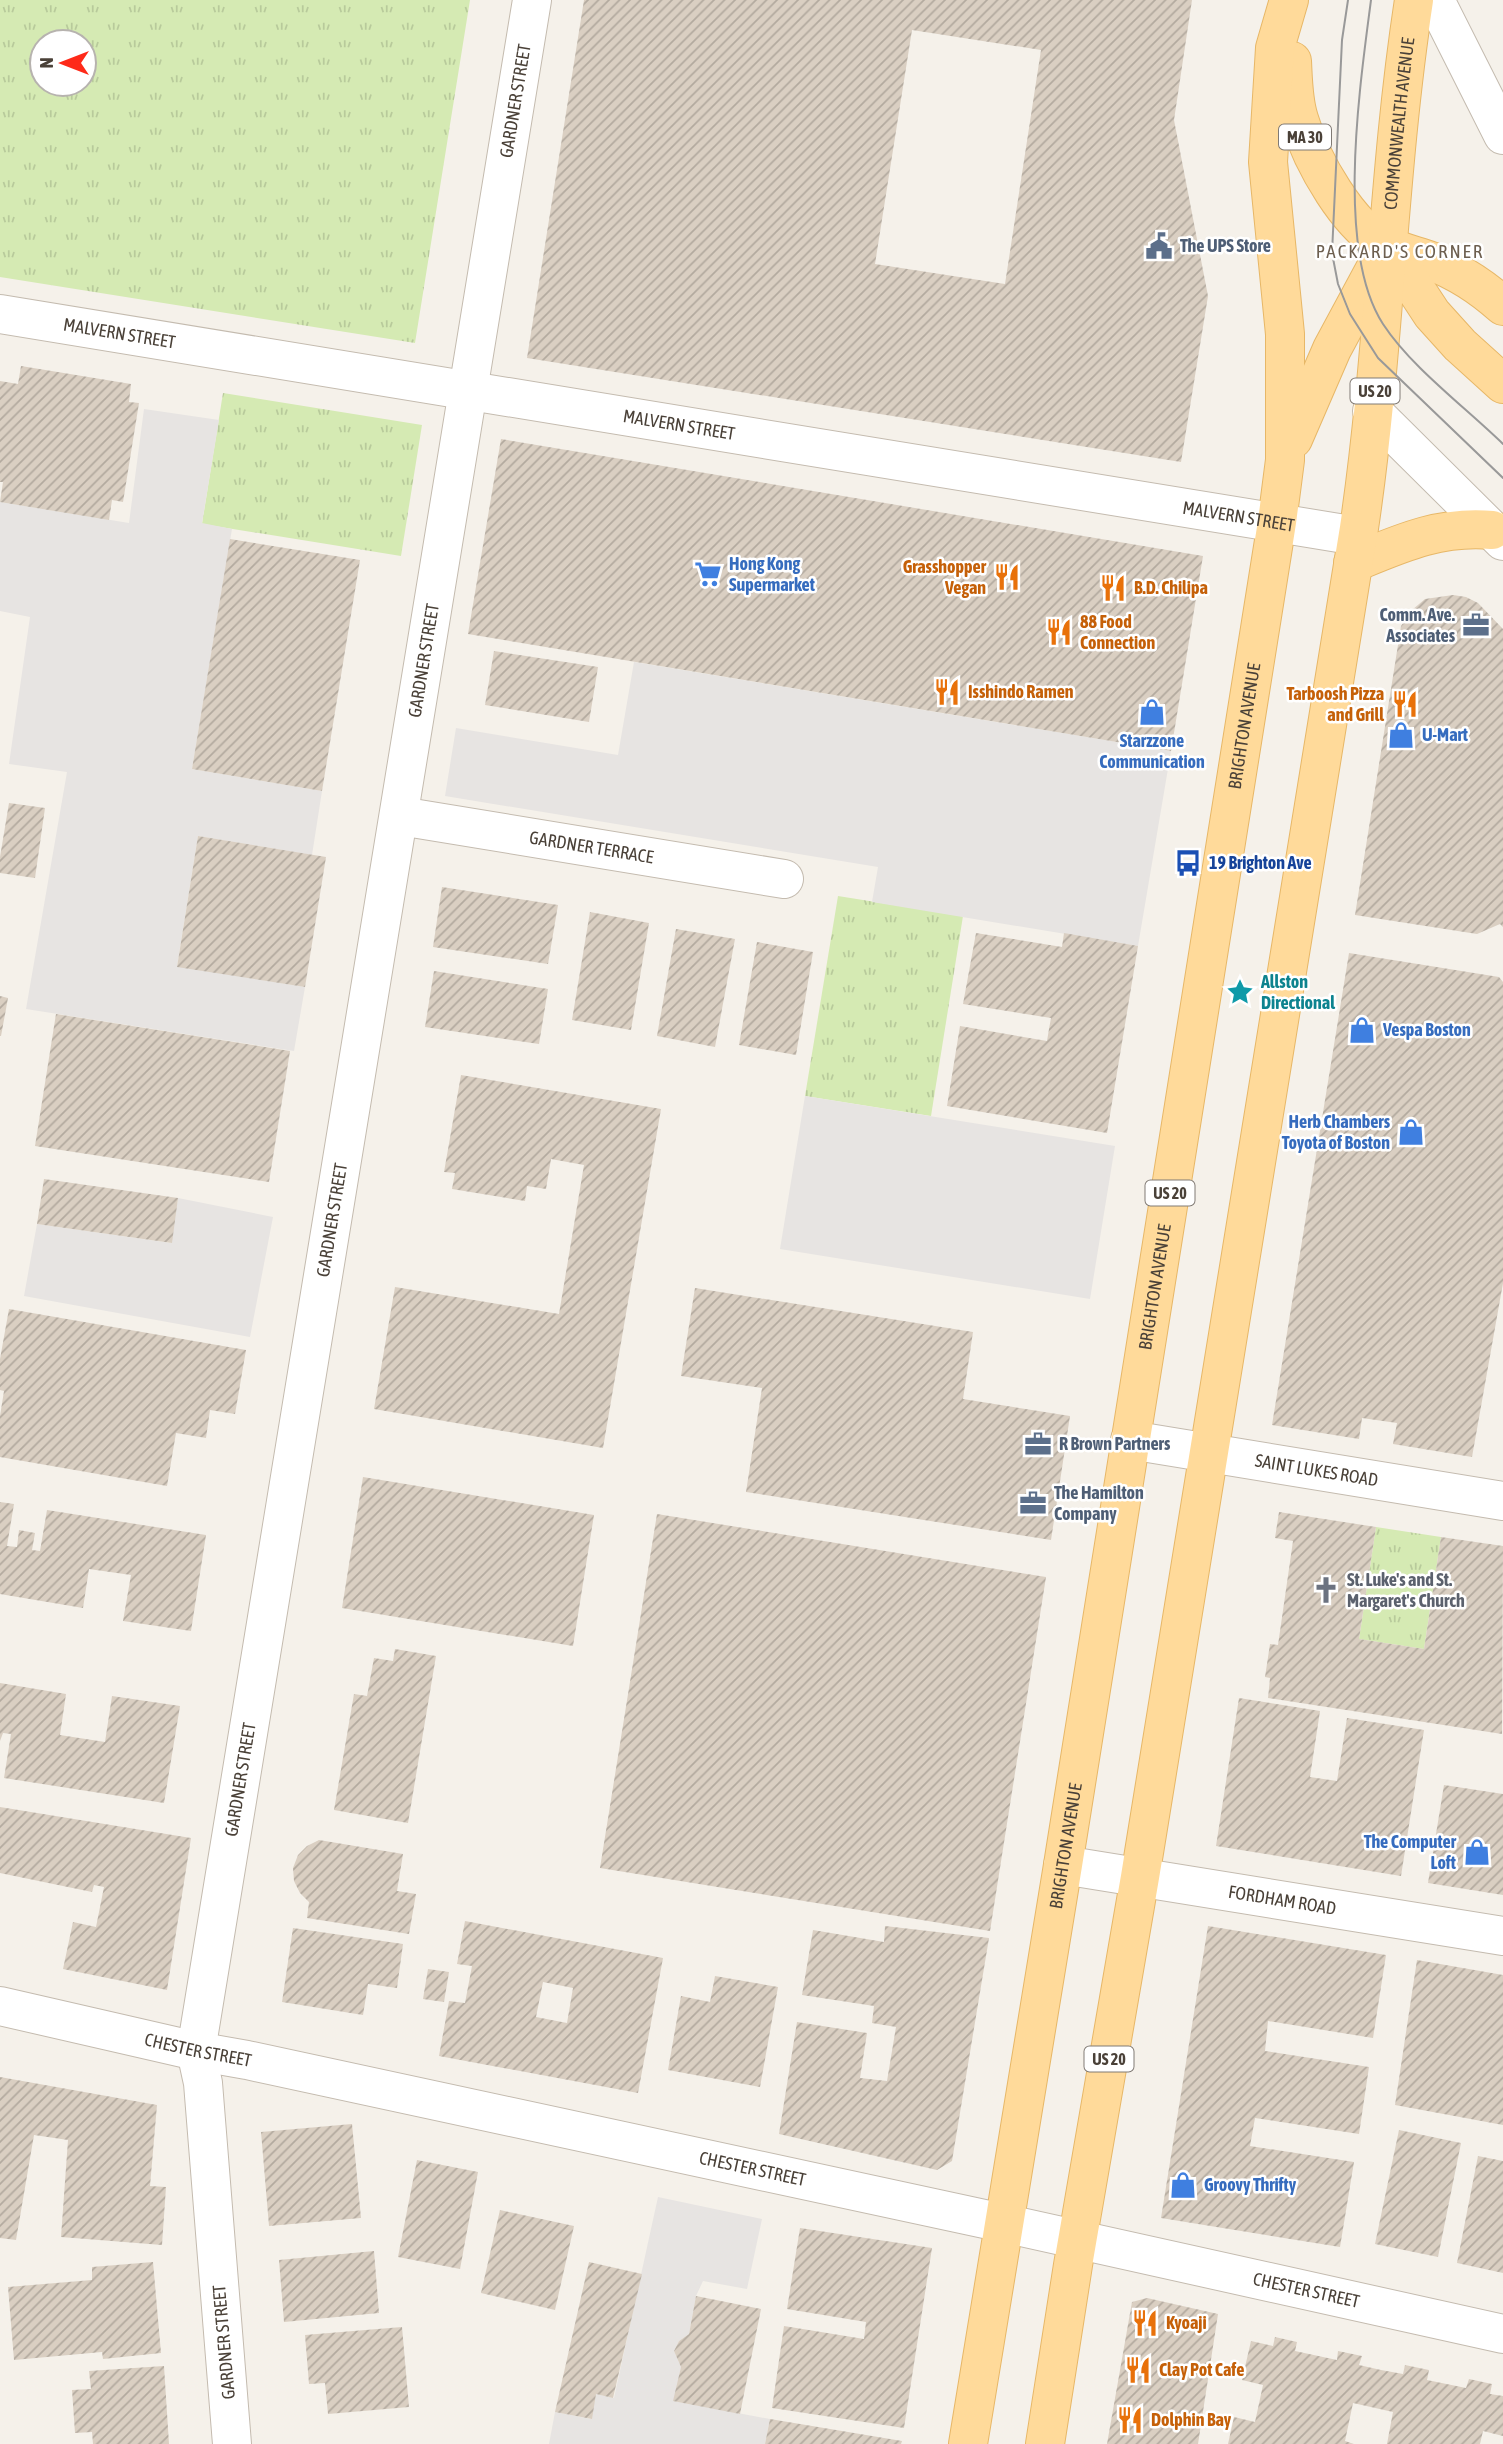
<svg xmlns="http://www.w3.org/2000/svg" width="1503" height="2444" viewBox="0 0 1503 2444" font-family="'Asap Condensed',sans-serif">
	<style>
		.park { fill: url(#park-tufts); fill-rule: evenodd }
		.parking { fill: #e7e4e2 }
		.building { fill: url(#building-hatch); fill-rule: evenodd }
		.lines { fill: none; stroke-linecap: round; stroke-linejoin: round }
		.street-casing { stroke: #c4bbaf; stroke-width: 40 }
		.primary-casing { stroke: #e7b767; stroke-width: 40 }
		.street { stroke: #fff; stroke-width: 38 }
		.primary { stroke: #ffda9a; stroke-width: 38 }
		.tram { stroke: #999; stroke-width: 2 }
		.labels { text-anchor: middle; stroke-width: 5; stroke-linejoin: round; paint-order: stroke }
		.shield { fill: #fff; stroke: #807a74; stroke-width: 2 }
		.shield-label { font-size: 16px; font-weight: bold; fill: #4a4138 }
		.street-label { font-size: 18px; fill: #4a4138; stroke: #fff }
		.service-label { font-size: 18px; font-weight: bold; fill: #4e5e75; stroke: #fff; text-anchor: start }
		.shop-label { font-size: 18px; font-weight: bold; fill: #366cbe; stroke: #fff; text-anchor: start }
		.food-label { font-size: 18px; font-weight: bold; fill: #c56008; stroke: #fff; text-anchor: start }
		.transit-label { font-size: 18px; font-weight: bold; fill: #164399; stroke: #fff; text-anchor: start }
		.culture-label { font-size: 18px; font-weight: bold; fill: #0d838f; stroke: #fff; text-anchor: start }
		.worship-label { font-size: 18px; font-weight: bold; fill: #5b616d; stroke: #fff; text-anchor: start }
		.neighbourhood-label { font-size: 19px; letter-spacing: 2px; fill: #6d5f4f; stroke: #fff }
	</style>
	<defs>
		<pattern id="park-tufts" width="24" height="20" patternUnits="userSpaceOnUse" patternTransform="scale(1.75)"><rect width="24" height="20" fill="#d5eab3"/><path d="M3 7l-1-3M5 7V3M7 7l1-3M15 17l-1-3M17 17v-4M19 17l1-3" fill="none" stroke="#b8ca9b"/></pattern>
		<pattern id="building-hatch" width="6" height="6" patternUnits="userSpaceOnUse" patternTransform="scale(1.75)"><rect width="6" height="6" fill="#dacfc2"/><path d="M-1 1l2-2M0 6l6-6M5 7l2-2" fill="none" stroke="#b3aa9f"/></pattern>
	</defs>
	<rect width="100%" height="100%" fill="#f5f1ea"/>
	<g class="park">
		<path d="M 0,0 L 470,0 L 415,343 L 0,277 ZM 42,42 L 84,42 L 84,84 L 42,84 Z"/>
		<path d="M 223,393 L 422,425 L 401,556 L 202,524 Z"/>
		<path d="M 838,896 L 963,916 L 931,1116 L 805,1096 Z"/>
		<path d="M 1376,1527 L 1441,1537 L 1424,1649 L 1359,1639 Z"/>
	</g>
	<g class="parking">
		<path d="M 144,409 L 219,420 L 202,523 L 232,529 L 192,769 L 322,791 L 312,855 L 198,836 L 177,966 L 305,987 L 294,1051 L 26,1009 L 67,772 L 9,764 L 30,617 L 0,611 L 0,502 L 129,523 Z"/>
		<path d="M 634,662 L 1171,751 L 1138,946 L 872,902 L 878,867 L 445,796 L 456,728 L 618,755 Z"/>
		<path d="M 805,1096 L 1115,1146 L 1090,1299 L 780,1249 Z"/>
		<path d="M 178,1198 L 273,1217 L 250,1337 L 24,1296 L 37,1224 L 171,1243 Z"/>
		<path d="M 658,2197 L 762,2219 L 747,2289 L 703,2281 L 696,2296 L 689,2334 L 679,2341 L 674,2351 L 681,2367 L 674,2401 L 770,2419 L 765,2444 L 549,2444 L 555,2412 L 591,2419 L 596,2394 L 614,2398 Z"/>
	</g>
	<g class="building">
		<path d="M 584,0 L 1192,0 L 1174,120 L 1208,296 L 1181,462 L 527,358 ZM 912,30 L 1041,50 L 1005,284 L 875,264 Z"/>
		<path d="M 21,366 L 131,384 L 129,402 L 139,403 L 123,502 L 112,500 L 109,520 L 0,502 L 3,482 L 0,482 L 0,381 L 18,384 Z"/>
		<path d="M 501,439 L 1203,556 L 1171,751 L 468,634 Z"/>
		<path d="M 230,539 L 360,560 L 322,791 L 192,769 Z"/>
		<path d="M 1453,595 L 1466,597 L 1478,603 L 1503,629 L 1503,927 L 1500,924 L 1477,934 L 1355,915 L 1401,626 L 1412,610 L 1425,599 Z"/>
		<path d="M 494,651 L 598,667 L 589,722 L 485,705 Z"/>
		<path d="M 9,803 L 45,808 L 35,878 L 0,873 L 0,857 Z"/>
		<path d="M 198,836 L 326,857 L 305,987 L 177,967 Z"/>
		<path d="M 442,887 L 558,905 L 548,964 L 433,947 Z"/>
		<path d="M 590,912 L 649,923 L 631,1030 L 572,1020 Z"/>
		<path d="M 676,929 L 735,939 L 715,1047 L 657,1036 Z"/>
		<path d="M 976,933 L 1062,947 L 1064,933 L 1138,946 L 1107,1133 L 947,1106 L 960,1026 L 1047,1041 L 1049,1029 L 1051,1018 L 963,1004 Z"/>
		<path d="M 757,942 L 813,952 L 796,1055 L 739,1045 Z"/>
		<path d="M 1349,953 L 1499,977 L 1503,982 L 1503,1283 L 1472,1457 L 1393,1444 L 1397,1423 L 1362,1418 L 1359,1439 L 1272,1425 Z"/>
		<path d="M 434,971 L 548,989 L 539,1044 L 425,1027 Z"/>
		<path d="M 0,996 L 8,998 L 1,1036 L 0,1036 Z"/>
		<path d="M 56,1014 L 290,1051 L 269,1182 L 35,1146 Z"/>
		<path d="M 461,1075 L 661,1109 L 603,1448 L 374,1409 L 395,1287 L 559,1314 L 584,1165 L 551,1159 L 546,1189 L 527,1186 L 525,1201 L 452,1189 L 455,1173 L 444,1172 Z"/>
		<path d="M 44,1179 L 178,1198 L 172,1243 L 37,1224 Z"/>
		<path d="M 695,1288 L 973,1332 L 963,1399 L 1070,1416 L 1051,1540 L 746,1492 L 762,1388 L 681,1376 Z"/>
		<path d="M 9,1309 L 246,1350 L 235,1414 L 210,1410 L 206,1438 L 176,1433 L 167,1486 L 0,1457 L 0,1416 L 4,1391 L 0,1390 L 0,1359 Z"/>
		<path d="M 363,1477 L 594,1515 L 573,1646 L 342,1608 Z"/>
		<path d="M 0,1502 L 14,1504 L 7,1546 L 17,1547 L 19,1530 L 35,1533 L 32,1550 L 40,1551 L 47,1510 L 206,1535 L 191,1631 L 123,1621 L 131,1575 L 89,1569 L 83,1608 L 0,1594 Z"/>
		<path d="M 1279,1512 L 1376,1527 L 1359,1639 L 1424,1649 L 1441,1537 L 1503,1546 L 1502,1734 L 1268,1698 L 1270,1678 L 1265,1677 L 1270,1644 L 1278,1645 L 1293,1541 L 1275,1538 Z"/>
		<path d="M 657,1514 L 1046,1577 L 990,1931 L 600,1868 Z"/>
		<path d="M 395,1649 L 436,1656 L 408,1823 L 334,1810 L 354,1694 L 367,1696 L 374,1658 L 393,1661 Z"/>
		<path d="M 0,1683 L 66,1694 L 60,1735 L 105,1742 L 112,1696 L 180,1706 L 164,1803 L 4,1778 L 11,1734 L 3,1733 L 0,1741 Z"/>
		<path d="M 1239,1698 L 1320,1711 L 1310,1777 L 1337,1781 L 1347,1718 L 1424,1730 L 1401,1876 L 1216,1846 Z"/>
		<path d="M 1444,1785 L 1503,1794 L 1503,1895 L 1428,1883 Z"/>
		<path d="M 0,1807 L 191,1838 L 167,1990 L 63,1969 L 73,1922 L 96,1927 L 104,1887 L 94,1885 L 92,1892 L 0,1873 Z"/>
		<path d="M 319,1840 L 403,1854 L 397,1891 L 416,1894 L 409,1934 L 307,1918 L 309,1902 L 300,1893 L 294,1881 L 293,1868 L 298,1855 L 307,1846 Z"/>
		<path d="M 465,1921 L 663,1958 L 638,2093 L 439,2056 L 449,2001 L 465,2003 L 472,1966 L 457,1964 ZM 543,1982 L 573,1988 L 567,2023 L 536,2017 Z"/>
		<path d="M 885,1926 L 989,1938 L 952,2161 L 937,2170 L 779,2134 L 797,2022 L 867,2033 L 860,2078 L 887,2081 L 896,2027 L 872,2023 L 874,2006 L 802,1995 L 813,1930 L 884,1942 Z"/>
		<path d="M 1208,1926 L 1386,1955 L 1373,2038 L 1268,2021 L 1265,2051 L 1369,2067 L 1359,2134 L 1255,2118 L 1250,2146 L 1354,2162 L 1340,2247 L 1161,2218 Z"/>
		<path d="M 293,1928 L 403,1944 L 397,1988 L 368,1984 L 363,2015 L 282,2002 Z"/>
		<path d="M 1417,1960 L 1503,1975 L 1503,2125 L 1395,2105 Z"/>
		<path d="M 428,1969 L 449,1972 L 444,2002 L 423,1999 Z"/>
		<path d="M 715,1976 L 778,1987 L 760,2087 L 668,2070 L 681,1996 L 710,2002 Z"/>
		<path d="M 0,2077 L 157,2105 L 150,2186 L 166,2187 L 162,2245 L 61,2237 L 68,2140 L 34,2135 L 16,2240 L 0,2238 Z"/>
		<path d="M 352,2124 L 361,2218 L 269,2226 L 261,2132 Z"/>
		<path d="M 1399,2130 L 1461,2143 L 1438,2257 L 1375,2244 Z"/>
		<path d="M 1478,2156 L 1503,2161 L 1503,2273 L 1457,2263 Z"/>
		<path d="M 417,2160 L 478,2172 L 460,2269 L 398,2257 Z"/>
		<path d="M 500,2210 L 574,2226 L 555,2310 L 481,2293 Z"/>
		<path d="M 800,2228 L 932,2248 L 904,2428 L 772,2408 L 784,2326 L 864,2339 L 866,2322 L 787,2309 Z"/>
		<path d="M 374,2251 L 379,2313 L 284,2322 L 279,2260 Z"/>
		<path d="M 153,2262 L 161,2353 L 103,2359 L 102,2352 L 14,2360 L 8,2287 L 92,2280 L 92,2267 Z"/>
		<path d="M 589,2262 L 642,2274 L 613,2398 L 596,2394 L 592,2419 L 555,2412 Z"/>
		<path d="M 696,2296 L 761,2309 L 740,2414 L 673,2401 L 681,2367 L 674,2351 L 679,2341 L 689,2334 Z"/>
		<path d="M 1147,2298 L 1218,2314 L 1198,2444 L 1107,2444 L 1132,2302 Z"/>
		<path d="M 402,2327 L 409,2407 L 328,2414 L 325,2383 L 309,2384 L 305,2335 Z"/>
		<path d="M 1275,2337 L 1297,2342 L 1295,2351 L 1337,2360 L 1338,2351 L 1362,2356 L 1359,2365 L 1381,2370 L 1403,2374 L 1405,2365 L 1429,2370 L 1427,2380 L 1466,2388 L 1469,2379 L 1492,2384 L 1490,2394 L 1503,2396 L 1503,2436 L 1483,2431 L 1480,2444 L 1387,2444 L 1393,2412 L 1353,2403 L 1345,2441 L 1354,2444 L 1228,2444 L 1234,2417 L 1255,2422 L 1263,2385 L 1242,2380 L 1251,2341 L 1273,2346 Z"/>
		<path d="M 164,2366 L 169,2444 L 93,2444 L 92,2432 L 75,2433 L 72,2390 L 91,2389 L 89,2371 Z"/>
		<path d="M 770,2419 L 902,2441 L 901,2444 L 765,2444 Z"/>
	</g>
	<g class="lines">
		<defs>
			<g id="street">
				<path d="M 1435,0 L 1503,135"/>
				<path id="s1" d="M 0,314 L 1357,536"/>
				<path d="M 1372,411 L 1503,541"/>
				<path id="s2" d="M 400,816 L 784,879"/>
				<path id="s3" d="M 1130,1440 L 1503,1501"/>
				<path id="s4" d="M 1063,1865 L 1503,1936"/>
				<path id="s5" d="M 0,2006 L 196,2051 L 247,2060 L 1003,2223 L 1503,2334"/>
				<path id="s6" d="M 232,2444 L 203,2083 L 196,2051 L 532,0"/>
			</g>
			<g id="primary">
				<path d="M 1292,61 C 1293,80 1293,101 1299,119 C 1311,160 1349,230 1390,247 C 1403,253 1417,256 1431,261 C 1457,271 1482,287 1503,306"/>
				<path d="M 1388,247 L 1432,314 L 1460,345 L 1503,384"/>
				<path d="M 1293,439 L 1332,349 L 1381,258"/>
				<path d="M 1353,563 C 1399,544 1440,525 1492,530"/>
				<path id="s7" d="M 968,2444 L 1063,1865 L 1277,522 L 1285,460 L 1285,334 L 1268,162 L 1275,48 L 1289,0"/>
				<path id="s8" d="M 1045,2444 L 1073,2265 L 1140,1877 L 1359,528 C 1385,353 1387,175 1414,0"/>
			</g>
		</defs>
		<use href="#street" class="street-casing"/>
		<use href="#primary" class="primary-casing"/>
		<use href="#street" class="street"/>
		<use href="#primary" class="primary"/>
		<g class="tram">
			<path d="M 1348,0 L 1342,40 L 1332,253 L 1338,284 L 1350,314 L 1378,358 L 1503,478"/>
			<path d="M 1371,0 C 1360,85 1335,250 1383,324 C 1411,367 1465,407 1503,444"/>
		</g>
	</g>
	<defs>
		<symbol id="civic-bare" viewBox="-9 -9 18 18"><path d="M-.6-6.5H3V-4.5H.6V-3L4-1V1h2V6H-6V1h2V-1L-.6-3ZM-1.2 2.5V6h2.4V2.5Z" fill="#5c6f8a" stroke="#fff" stroke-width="2.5" paint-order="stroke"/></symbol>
		<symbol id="supermarket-bare" viewBox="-9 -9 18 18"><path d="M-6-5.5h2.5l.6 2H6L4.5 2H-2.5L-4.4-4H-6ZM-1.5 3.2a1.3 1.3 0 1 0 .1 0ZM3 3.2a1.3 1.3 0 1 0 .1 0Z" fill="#3f7fe0" stroke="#fff" stroke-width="2.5" paint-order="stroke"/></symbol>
		<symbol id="restaurant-bare" viewBox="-9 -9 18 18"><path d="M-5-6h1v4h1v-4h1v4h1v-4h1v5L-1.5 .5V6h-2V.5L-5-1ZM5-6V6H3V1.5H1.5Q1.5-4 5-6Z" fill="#e8710a" stroke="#fff" stroke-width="2.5" paint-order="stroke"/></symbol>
		<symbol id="office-bare" viewBox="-9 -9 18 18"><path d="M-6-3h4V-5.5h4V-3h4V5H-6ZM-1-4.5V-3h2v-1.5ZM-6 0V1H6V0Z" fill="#5c6f8a" stroke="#fff" stroke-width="2.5" paint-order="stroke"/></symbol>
		<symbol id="shop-bare" viewBox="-9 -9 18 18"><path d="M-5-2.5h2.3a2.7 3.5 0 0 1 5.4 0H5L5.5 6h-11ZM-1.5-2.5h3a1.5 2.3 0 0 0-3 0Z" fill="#3f7fe0" stroke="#fff" stroke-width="2.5" paint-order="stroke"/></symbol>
		<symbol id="bus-bare" viewBox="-9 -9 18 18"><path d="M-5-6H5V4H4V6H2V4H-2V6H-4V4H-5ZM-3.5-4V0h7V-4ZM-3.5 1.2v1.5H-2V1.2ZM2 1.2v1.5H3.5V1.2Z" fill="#1a4fb4" stroke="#fff" stroke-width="2.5" paint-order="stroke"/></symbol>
		<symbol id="sight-bare" viewBox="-9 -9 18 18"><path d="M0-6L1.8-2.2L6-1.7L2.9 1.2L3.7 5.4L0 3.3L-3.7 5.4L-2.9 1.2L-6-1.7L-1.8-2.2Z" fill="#0f9aa8" stroke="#fff" stroke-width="2.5" paint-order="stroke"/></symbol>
		<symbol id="church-bare" viewBox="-9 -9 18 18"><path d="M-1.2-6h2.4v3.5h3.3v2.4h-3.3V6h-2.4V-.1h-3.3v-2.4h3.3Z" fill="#6b7280" stroke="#fff" stroke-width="2.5" paint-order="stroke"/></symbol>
	</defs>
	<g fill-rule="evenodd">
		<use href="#civic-bare" x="1140" y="227" width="38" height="38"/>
		<use href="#supermarket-bare" x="689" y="555" width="38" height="38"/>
		<use href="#restaurant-bare" x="988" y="558" width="38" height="38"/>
		<use href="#restaurant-bare" x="1094" y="569" width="38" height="38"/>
		<use href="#office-bare" x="1457" y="606" width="38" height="38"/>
		<use href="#restaurant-bare" x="1040" y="613" width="38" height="38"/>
		<use href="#restaurant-bare" x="928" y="673" width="38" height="38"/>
		<use href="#restaurant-bare" x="1386" y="685" width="38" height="38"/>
		<use href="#shop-bare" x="1133" y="693" width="38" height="38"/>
		<use href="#shop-bare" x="1382" y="716" width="38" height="38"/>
		<use href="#bus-bare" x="1169" y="844" width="38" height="38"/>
		<use href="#sight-bare" x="1221" y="973" width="38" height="38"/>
		<use href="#shop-bare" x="1343" y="1011" width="38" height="38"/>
		<use href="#shop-bare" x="1392" y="1113" width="38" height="38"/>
		<use href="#office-bare" x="1019" y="1425" width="38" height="38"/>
		<use href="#office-bare" x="1014" y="1484" width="38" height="38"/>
		<use href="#church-bare" x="1307" y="1571" width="38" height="38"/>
		<use href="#shop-bare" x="1458" y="1833" width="38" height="38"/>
		<use href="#shop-bare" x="1164" y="2166" width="38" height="38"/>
		<use href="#restaurant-bare" x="1126" y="2304" width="38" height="38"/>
		<use href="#restaurant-bare" x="1119" y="2351" width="38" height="38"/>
		<use href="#restaurant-bare" x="1111" y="2401" width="38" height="38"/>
	</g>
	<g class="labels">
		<g class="shield">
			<rect x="1279" y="124.5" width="52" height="25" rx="5"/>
			<rect x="1350.5" y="378.5" width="49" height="25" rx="5"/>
			<rect x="1145.5" y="1180.5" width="49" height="25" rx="5"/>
			<rect x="1084.5" y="2046.5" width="49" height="25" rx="5"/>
		</g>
		<g class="shield-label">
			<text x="1305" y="143">MA 30</text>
			<text x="1375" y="397">US 20</text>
			<text x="1170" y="1199">US 20</text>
			<text x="1109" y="2065">US 20</text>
		</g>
		<g class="street-label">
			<text dy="6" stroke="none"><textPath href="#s6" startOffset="2371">GARDNER STREET</textPath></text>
			<text dy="6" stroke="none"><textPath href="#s8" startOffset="2348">COMMONWEALTH AVENUE</textPath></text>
			<text dy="6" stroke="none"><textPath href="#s1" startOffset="121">MALVERN STREET</textPath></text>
			<text dy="6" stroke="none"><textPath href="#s1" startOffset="688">MALVERN STREET</textPath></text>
			<text dy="6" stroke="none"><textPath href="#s1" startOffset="1255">MALVERN STREET</textPath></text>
			<text dy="6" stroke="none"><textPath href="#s6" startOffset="1804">GARDNER STREET</textPath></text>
			<text dy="6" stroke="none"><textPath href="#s7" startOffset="1740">BRIGHTON AVENUE</textPath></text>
			<text dy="6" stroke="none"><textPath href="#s2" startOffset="194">GARDNER TERRACE</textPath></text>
			<text dy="6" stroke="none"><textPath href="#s6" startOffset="1237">GARDNER STREET</textPath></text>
			<text dy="6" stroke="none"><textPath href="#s7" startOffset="1172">BRIGHTON AVENUE</textPath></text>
			<text dy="6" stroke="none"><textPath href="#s3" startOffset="189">SAINT LUKES ROAD</textPath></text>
			<text dy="6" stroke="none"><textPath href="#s6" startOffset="670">GARDNER STREET</textPath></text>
			<text dy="6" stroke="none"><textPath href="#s7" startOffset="606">BRIGHTON AVENUE</textPath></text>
			<text dy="6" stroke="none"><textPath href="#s4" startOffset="222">FORDHAM ROAD</textPath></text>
			<text dy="6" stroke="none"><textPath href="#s5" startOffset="203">CHESTER STREET</textPath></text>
			<text dy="6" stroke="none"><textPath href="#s5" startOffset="770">CHESTER STREET</textPath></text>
			<text dy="6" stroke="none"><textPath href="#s5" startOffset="1337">CHESTER STREET</textPath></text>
			<text transform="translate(224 2342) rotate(-95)" y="6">GARDNER STREET</text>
		</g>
		<g class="service-label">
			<text x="1180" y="252">The UPS Store</text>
			<text x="1455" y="621" text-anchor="end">Comm. Ave.<tspan x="1455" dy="21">Associates</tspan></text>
			<text x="1059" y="1450">R Brown Partners</text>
			<text x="1054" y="1499">The Hamilton<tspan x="1054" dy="21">Company</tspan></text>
		</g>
		<g class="shop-label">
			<text x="729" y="570">Hong Kong<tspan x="729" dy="21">Supermarket</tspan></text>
			<text x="1422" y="741">U-Mart</text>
			<text x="1152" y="747" text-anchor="middle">Starzzone<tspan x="1152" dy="21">Communication</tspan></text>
			<text x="1383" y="1036">Vespa Boston</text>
			<text x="1390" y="1128" text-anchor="end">Herb Chambers<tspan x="1390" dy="21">Toyota of Boston</tspan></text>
			<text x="1456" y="1848" text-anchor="end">The Computer<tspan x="1456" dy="21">Loft</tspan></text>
			<text x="1204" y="2191">Groovy Thrifty</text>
		</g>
		<g class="food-label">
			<text x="986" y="573" text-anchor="end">Grasshopper<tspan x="986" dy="21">Vegan</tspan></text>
			<text x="1134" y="594">B.D. Chilipa</text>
			<text x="1080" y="628">88 Food<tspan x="1080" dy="21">Connection</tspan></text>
			<text x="968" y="698">Isshindo Ramen</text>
			<text x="1384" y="700" text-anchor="end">Tarboosh Pizza<tspan x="1384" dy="21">and Grill</tspan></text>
			<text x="1166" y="2329">Kyoaji</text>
			<text x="1159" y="2376">Clay Pot Cafe</text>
			<text x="1151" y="2426">Dolphin Bay</text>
		</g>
		<g class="transit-label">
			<text x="1209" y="869">19 Brighton Ave</text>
		</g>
		<g class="culture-label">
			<text x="1261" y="988">Allston<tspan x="1261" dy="21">Directional</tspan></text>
		</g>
		<g class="worship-label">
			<text x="1347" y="1586">St. Luke's and St.<tspan x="1347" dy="21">Margaret's Church</tspan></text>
		</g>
		<g class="neighbourhood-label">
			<text x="1400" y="258">PACKARD'S CORNER</text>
		</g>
	</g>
	<g transform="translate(63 63) rotate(270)"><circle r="33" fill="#ffffff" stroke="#b7b3af" stroke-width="2"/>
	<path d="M0-5L12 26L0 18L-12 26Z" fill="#fe2a19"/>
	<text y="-10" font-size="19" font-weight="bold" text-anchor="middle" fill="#4a4138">N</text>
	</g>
</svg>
